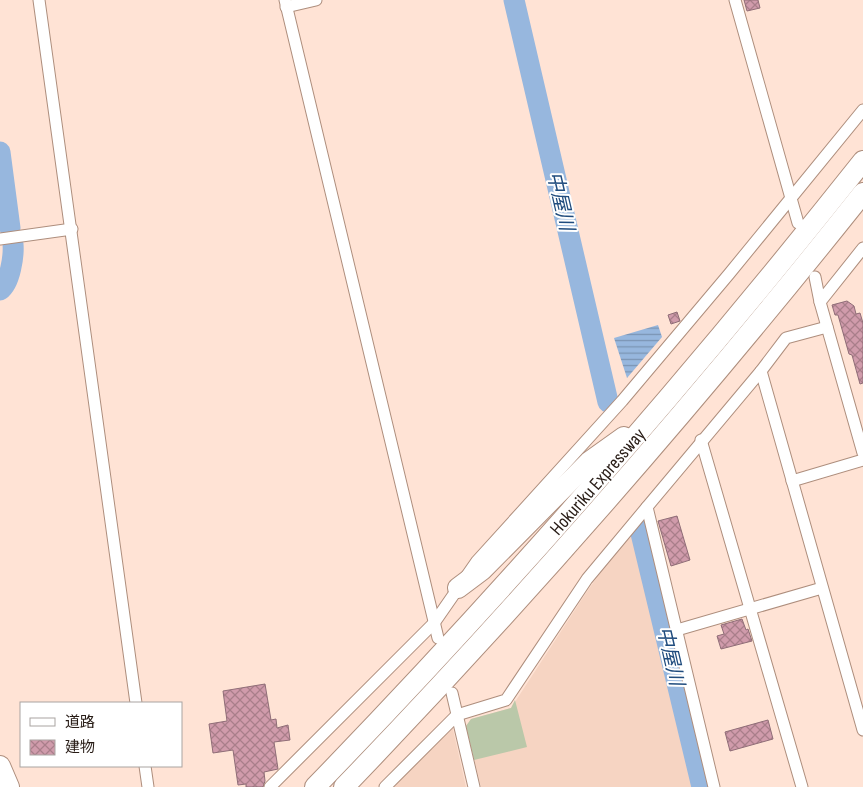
<svg xmlns="http://www.w3.org/2000/svg" width="863" height="787" viewBox="0 0 863 787" font-family="'Sofia Sans Condensed','Noto Sans JP',sans-serif">
	<style>
		.built { fill: #f6d4c2 }
		.green { fill: #bac8a9 }
		.water { fill: url(#water-rules) }
		.lines { fill: none; stroke-linecap: round; stroke-linejoin: round }
		.river { stroke: #97b7de; stroke-width: 21 }
		.building { fill: url(#building-cross-hatch); stroke: #8f6d77 }
		.street-casing { stroke: #ae8e7d; stroke-width: 13 }
		.highway-casing { stroke: #ae8e7d; stroke-width: 22 }
		.street { stroke: #fff; stroke-width: 11 }
		.highway { stroke: #fff; stroke-width: 20 }
		.labels { text-anchor: middle; stroke-width: 4; stroke-linejoin: round; paint-order: stroke }
		.street-label { font-size: 19px; fill: #271b15; stroke: #fff }
		.water-label { font-size: 20px; font-style: italic; fill: #204c7e; stroke: #fff }
	</style>
	<defs>
		<pattern id="water-rules" width="6" height="5" patternUnits="userSpaceOnUse" patternTransform="scale(1.25)"><rect width="6" height="5" fill="#97b7de"/><path d="M0 2.5h6" fill="none" stroke="#7b94b3"/></pattern>
		<pattern id="building-cross-hatch" width="8" height="8" patternUnits="userSpaceOnUse" patternTransform="scale(1.25)"><rect width="8" height="8" fill="#d09bab"/><path d="M0 0l8 8M0 8l8-8" fill="none" stroke="#a97e8a"/></pattern>
	</defs>
	<rect width="100%" height="100%" fill="#ffe3d5"/>
	<g class="built">
		<path d="M 630,530 L 693,787 L 481,787 L 466,726 L 471,719 L 511,708 L 586,593 Z"/>
		<path d="M 452,725 L 466,787 L 394,787 Z"/>
	</g>
	<path class="green" d="M 515,700 L 527,747 L 474,760 L 466,726 L 471,719 L 511,708 Z"/>
	<path class="water" d="M 658,325 L 662,337 L 627,378 L 614,338 Z"/>
	<g class="lines">
		<g class="river">
			<path d="M 514,0 L 608,402"/>
			<path d="M 0,152 L 10,228"/>
			<path d="M 0,290 C 10,283 14,256 13,244"/>
			<path d="M 639,525 L 702,787"/>
		</g>
	</g>
	<g class="building">
		<path d="M 744,0 L 758,0 L 760,8 L 747,11 Z"/>
		<path d="M 847,301 L 854,306 L 856,314 L 860,313 L 863,323 L 863,383 L 860,384 L 852,355 L 849,354 L 838,315 L 835,315 L 832,305 Z"/>
		<path d="M 677,312 L 680,321 L 671,324 L 668,315 Z"/>
		<path d="M 677,516 L 690,560 L 671,566 L 658,521 Z"/>
		<path d="M 742,619 L 746,630 L 748,629 L 752,641 L 721,649 L 717,636 L 724,634 L 721,625 Z"/>
		<path d="M 265,684 L 271,720 L 276,719 L 277,728 L 288,725 L 290,740 L 274,742 L 278,769 L 264,772 L 265,781 L 263,787 L 246,787 L 246,784 L 238,785 L 233,750 L 213,753 L 209,724 L 227,721 L 223,691 Z"/>
		<path d="M 768,720 L 773,739 L 730,751 L 725,732 Z"/>
	</g>
	<g class="lines">
		<defs>
			<g id="street">
				<path d="M 39,0 L 136,703"/>
				<path d="M 285,0 L 438,638"/>
				<path d="M 735,0 L 798,223"/>
				<path d="M 286,7 L 316,0"/>
				<path d="M 0,239 L 72,229"/>
				<path d="M 815,277 L 820,302 L 863,453"/>
				<path d="M 820,302 L 863,248"/>
				<path d="M 761,371 L 863,730"/>
				<path d="M 701,440 L 802,787"/>
				<path d="M 792,481 L 863,460"/>
				<path d="M 677,630 L 822,588"/>
				<path d="M 452,693 L 474,787"/>
				<path d="M 145,766 L 148,787"/>
				<path d="M 270,787 L 434,623 L 477,561 L 622,401 L 729,274 L 863,110"/>
				<path d="M 385,787 L 457,715 L 506,700 L 587,579 L 647,507"/>
				<path d="M 714,787 L 647,507 L 761,371 L 786,338 L 827,327"/>
			</g>
			<g id="highway">
				<path d="M 458,588 L 482,570 L 589,462 L 624,437"/>
				<path d="M 0,766 L 9,787"/>
				<path d="M 315,787 C 508,588 690,379 863,161"/>
				<path d="M 344,787 C 526,598 699,399 863,193"/>
			</g>
		</defs>
		<use href="#street" class="street-casing"/>
		<use href="#highway" class="highway-casing"/>
		<use href="#street" class="street"/>
		<use href="#highway" class="highway"/>
	</g>
	<g class="labels">
		<g class="street-label">
			<text transform="translate(597 481) rotate(-49)" y="7">Hokuriku Expressway</text>
		</g>
		<g class="water-label">
			<text transform="translate(561 201) rotate(77)" y="7">中屋川</text>
			<text transform="translate(671 656) rotate(77)" y="7">中屋川</text>
		</g>
	</g>
	<rect x="20" y="702" width="162" height="65" fill="#ffffff" stroke="#a9a4a1"/>
	<rect x="30" y="718" width="25" height="8" fill="#ffffff" stroke="#a9a4a1"/>
	<text x="65" y="727" font-size="15" fill="#271b15">道路</text>
	<rect x="30" y="740" width="25" height="15" fill="url(#building-cross-hatch)" stroke="#a9a4a1"/>
	<text x="65" y="752" font-size="15" fill="#271b15">建物</text>
</svg>
